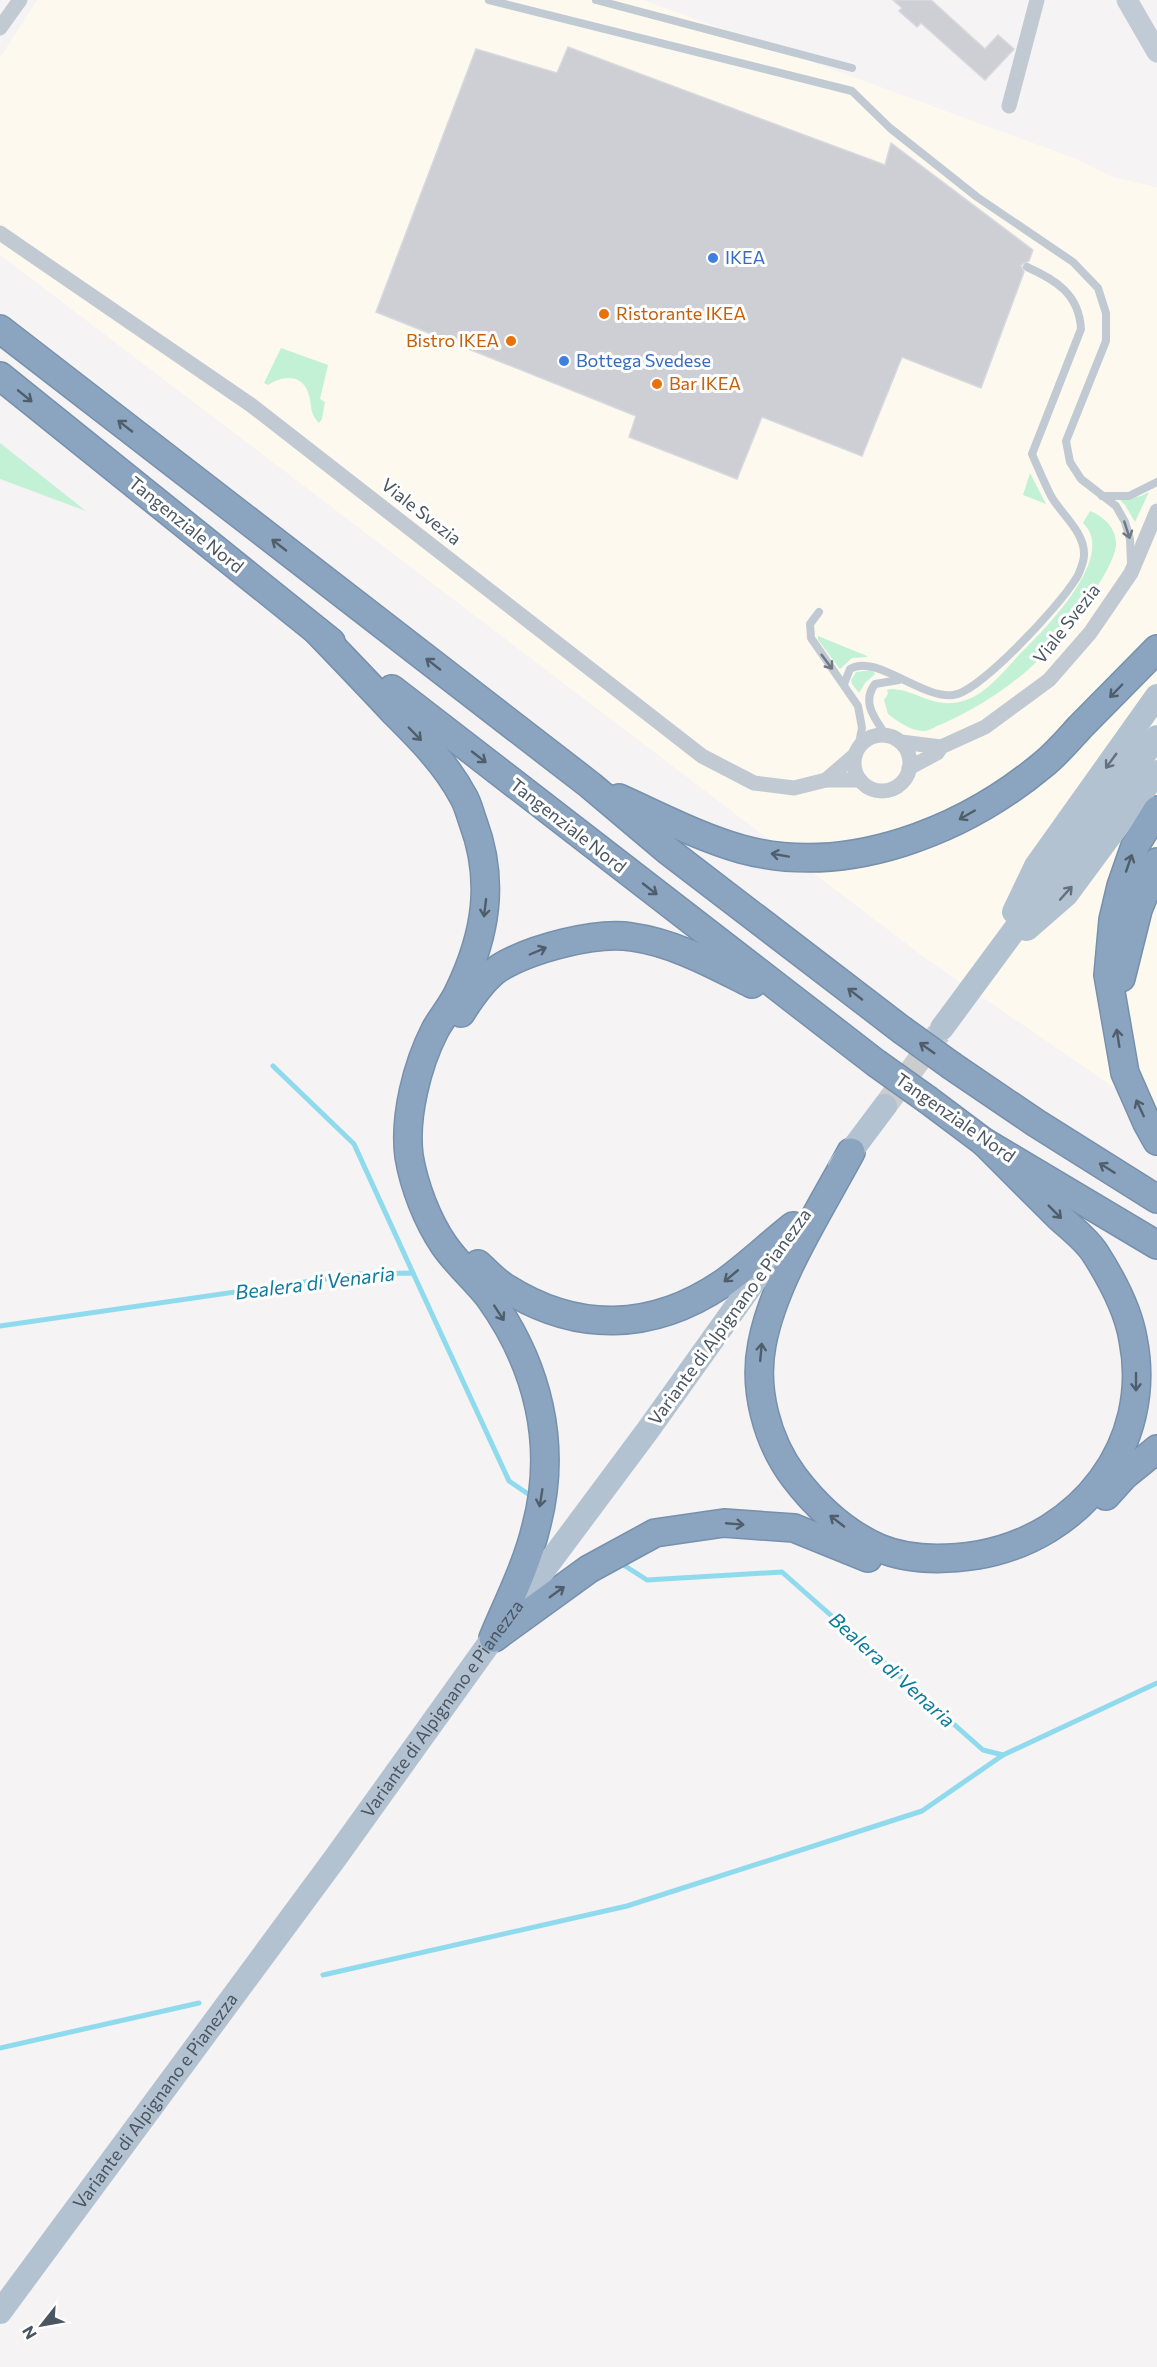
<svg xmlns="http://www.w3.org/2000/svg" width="1157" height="2367" viewBox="0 0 1157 2367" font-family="Commissioner,sans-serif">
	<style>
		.commercial { fill: #fdf9ef }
		.green { fill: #c3f1d5 }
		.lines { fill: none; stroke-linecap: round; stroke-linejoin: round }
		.stream { stroke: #90daee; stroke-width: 5 }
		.building { fill: #cdcfd5; stroke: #d7d9de; stroke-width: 1.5 }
		.primary-tunnel { stroke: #caccce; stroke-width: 24; stroke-dasharray: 24 12; stroke-linecap: butt }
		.highway-casing { stroke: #7690ad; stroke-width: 30 }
		.lane { stroke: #c1cad2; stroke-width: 8 }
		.street { stroke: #c1cad2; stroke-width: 15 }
		.secondary { stroke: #c1cbd6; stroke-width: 21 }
		.primary { stroke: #b3c2d1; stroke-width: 24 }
		.highway { stroke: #8ba5c1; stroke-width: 27 }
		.highway-bridge-casing { stroke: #7690ad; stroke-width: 30; stroke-linecap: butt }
		.highway-bridge { stroke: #8ba5c1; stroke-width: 27 }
		.oneway { stroke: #505e6b }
		.oneway2 { stroke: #6e7983 }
		.oneway3 { stroke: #64717d }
		.shop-dot { fill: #3f7fe0; stroke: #fff; stroke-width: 2 }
		.food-dot { fill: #e8710a; stroke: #fff; stroke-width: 2 }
		.labels { text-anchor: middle; stroke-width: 6; stroke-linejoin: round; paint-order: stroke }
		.shop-label { font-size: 18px; fill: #366cbe; stroke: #fff; text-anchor: start }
		.food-label { font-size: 18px; fill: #c56008; stroke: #fff; text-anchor: start }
		.street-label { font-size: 18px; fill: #4a5661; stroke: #fff }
		.water-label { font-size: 20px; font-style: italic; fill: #0c7c9b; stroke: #fff }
	</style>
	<rect width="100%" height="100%" fill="#f5f3f3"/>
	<path class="commercial" d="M 37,0 L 643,0 L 1074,158 L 1113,177 L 1157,187 L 1157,1117 L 925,958 L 0,255 L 0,58 Z"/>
	<g class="green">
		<path d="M 281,348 L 328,365 L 320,399 L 325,402 L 322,419 L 319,423 C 308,411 313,406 308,392 C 301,373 281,376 268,385 L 264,383 Z"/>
		<path d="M 0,443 L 86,511 L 0,479 Z"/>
		<path d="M 1030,473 L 1046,504 L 1023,495 Z"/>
		<path d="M 1149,492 L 1135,522 L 1125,505 L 1120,500 L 1141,496 Z"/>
		<path d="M 1090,511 C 1103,516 1117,528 1116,545 C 1113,576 1054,647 1030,668 C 1004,691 974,710 942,724 C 936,726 931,730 925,731 C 912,732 897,721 888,714 L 884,700 L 888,694 L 887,690 L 891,689 C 919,690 934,711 966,700 C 987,693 1004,671 1018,656 C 1041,633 1119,557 1083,523 Z"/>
		<path d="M 818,636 L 867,656 L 867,657 L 852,658 L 840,669 L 818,640 Z"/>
		<path d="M 873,670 L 875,674 L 865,683 L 859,693 L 852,684 L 851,680 L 856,672 Z"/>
	</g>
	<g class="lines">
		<g class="stream">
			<path d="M 273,1066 L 354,1144 L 413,1273"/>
			<path d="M 0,1326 L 360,1274 L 413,1273 L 509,1481 L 531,1496"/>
			<path d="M 622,1564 L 647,1580 L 782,1572 L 983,1750 L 1003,1755 L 1157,1683"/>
			<path d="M 323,1975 L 627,1906 L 922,1811 L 1003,1755"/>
			<path d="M 0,2048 L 199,2003"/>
		</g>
	</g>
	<g class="building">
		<path d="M 893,0 L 931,0 L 985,49 L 998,35 L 1014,49 L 985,80 L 921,23 L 917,27 L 899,11 L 902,8 Z"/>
		<path d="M 568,47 L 885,165 L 891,143 L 1033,250 L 1029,261 L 1021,265 L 1024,272 L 981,388 L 902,357 L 862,456 L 762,417 L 737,479 L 629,437 L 636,416 L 376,312 L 476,49 L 557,73 Z"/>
	</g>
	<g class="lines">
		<path class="primary-tunnel" d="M 885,1106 L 939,1033"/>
		<defs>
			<g id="highway">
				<path d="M 0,329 L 590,785 L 667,850 L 902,1030"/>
				<path d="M 0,376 L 331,642"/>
				<path d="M 317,631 C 343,658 369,685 395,713 C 420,738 446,764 463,796 C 468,804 470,814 473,822 C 495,881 486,935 459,991 C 453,1005 442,1017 435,1030 C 417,1065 404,1117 409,1156 C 414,1186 427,1220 444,1245 C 457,1264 475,1279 489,1297 C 538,1365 558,1445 536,1527 C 527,1565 508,1602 493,1638"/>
				<path d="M 392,689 L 876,1063"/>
				<path d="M 619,798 C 659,816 699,837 741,849 C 847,878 964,831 1045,763 C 1058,752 1069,739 1080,727 C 1106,701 1131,675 1157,649"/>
				<path d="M 1157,810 L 1135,846 L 1121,886 L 1113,920 L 1108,975 L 1125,1073 L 1147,1123 L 1157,1141"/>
				<path d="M 1121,978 L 1138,910 L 1157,862"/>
				<path d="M 461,1013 C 471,997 483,979 499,968 C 530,949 596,931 632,937 C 675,943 714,965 752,984"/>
				<path d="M 952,1066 L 1036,1123 L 1157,1199"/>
				<path d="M 928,1100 L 984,1142 L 1157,1245"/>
				<path d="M 851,1152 C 820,1210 774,1280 762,1344 C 753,1389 767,1441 794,1477 C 816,1506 845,1533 879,1548 C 910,1561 946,1560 978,1555 C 1081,1537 1154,1444 1133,1339 C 1128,1309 1111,1278 1095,1253 C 1086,1239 1071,1228 1059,1217 C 1034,1192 1009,1167 984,1142"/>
				<path d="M 478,1264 C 487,1272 496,1282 506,1288 C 577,1333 652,1331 722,1284 C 746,1267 769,1245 793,1226"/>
				<path d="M 1106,1496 L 1124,1476 L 1157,1449"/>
				<path d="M 494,1638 L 589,1569 L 655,1533 L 724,1523 L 794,1528 L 868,1558"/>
			</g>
		</defs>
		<use href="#highway" class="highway-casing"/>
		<g class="lane">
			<path d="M 489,0 L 852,91 L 890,128 L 977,197 L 1073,262 L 1098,288 L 1106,313 L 1106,341 L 1066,441 L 1070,462 L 1081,479 L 1116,506 L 1125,522 L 1130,539 L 1131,563"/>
			<path d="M 596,0 L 852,68"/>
			<path d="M 1102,496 L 1129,496 L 1157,482"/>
			<path d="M 819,612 L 810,624 L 811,638 L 858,706 L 862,728 L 858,748"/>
			<path d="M 844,684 L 850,669 C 875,653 921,699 953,695 C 979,693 1060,605 1075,580 C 1079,575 1084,561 1084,555 C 1085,532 1061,514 1051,496 C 1044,482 1038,468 1032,454 L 1081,329 C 1079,294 1056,280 1027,267"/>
			<path d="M 886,735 C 875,719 861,702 875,684 L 899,680"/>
		</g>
		<g class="street">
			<path d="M 0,28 L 20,0"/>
			<path d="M 1009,106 L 1037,0"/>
			<path d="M 0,233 L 251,405 L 702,756 L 754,783 L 794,788 L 826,780 L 860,780"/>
			<circle cx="882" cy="763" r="28"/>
			<path d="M 901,742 L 941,747"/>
			<path d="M 909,768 L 937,753 L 941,747 L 985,727 L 1049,680 L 1090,633 L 1131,573 L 1157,511"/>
			<path d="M 826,780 L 855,755"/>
		</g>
		<path class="secondary" d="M 1127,0 L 1157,52"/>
		<g class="primary">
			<path d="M 1014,912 L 1036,866 L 1157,696"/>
			<path d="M 1027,929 L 1066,895 L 1157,772"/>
			<path d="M 942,1028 L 1157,737"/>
			<path d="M 840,1166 L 885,1106"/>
			<path id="s1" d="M 0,2312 L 336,1857 L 493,1638 L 648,1430 L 783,1241"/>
		</g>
		<use href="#highway" class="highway"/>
		<defs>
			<g id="highway-bridge">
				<path d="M 902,1030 L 952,1066"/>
				<path d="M 876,1063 L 928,1100"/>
			</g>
		</defs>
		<use href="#highway-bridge" class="highway-bridge-casing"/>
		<use href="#highway-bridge" class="highway-bridge"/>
	</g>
	<defs><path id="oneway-shaft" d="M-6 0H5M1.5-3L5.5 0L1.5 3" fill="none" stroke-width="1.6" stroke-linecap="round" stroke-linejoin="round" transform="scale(1.5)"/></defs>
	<g class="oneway">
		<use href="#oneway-shaft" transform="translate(25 396) rotate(39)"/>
		<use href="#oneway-shaft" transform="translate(125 426) rotate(-142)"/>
		<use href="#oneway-shaft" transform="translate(279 545) rotate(-142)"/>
		<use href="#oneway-shaft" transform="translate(433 664) rotate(-142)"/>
		<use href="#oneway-shaft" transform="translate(1116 691) rotate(134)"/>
		<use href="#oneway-shaft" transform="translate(415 734) rotate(46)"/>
		<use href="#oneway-shaft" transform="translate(479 757) rotate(38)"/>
		<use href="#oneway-shaft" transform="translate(967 815) rotate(150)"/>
		<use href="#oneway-shaft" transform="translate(780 855) rotate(-170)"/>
		<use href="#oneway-shaft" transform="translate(1129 863) rotate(-71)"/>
		<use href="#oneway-shaft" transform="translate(650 889) rotate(38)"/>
		<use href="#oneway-shaft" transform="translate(485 908) rotate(97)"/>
		<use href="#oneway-shaft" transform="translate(538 951) rotate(-23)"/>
		<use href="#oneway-shaft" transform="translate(855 994) rotate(-142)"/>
		<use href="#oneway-shaft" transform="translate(1118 1038) rotate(-99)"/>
		<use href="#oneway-shaft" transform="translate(927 1048) rotate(-145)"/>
		<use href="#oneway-shaft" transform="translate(1140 1108) rotate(-115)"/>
		<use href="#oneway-shaft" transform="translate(1107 1168) rotate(-148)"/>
		<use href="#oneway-shaft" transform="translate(1055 1212) rotate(45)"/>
		<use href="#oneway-shaft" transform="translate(731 1276) rotate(140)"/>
		<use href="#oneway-shaft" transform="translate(499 1313) rotate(57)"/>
		<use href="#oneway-shaft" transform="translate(761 1352) rotate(-85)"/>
		<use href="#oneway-shaft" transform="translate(1136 1382) rotate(90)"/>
		<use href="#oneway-shaft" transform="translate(541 1498) rotate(99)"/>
		<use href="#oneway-shaft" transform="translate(837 1521) rotate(-142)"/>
		<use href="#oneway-shaft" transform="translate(735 1524) rotate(5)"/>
		<use href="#oneway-shaft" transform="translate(557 1592) rotate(-36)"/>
	</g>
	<g class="oneway2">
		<use href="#oneway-shaft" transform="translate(1127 530) rotate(72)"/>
		<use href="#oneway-shaft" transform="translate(827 662) rotate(53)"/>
	</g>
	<g class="oneway3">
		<use href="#oneway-shaft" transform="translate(1111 761) rotate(126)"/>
		<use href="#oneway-shaft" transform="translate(1066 893) rotate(-48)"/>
	</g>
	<g class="shop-dot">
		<circle cx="713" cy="258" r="6"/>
		<circle cx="564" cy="361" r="6"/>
	</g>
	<g class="food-dot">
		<circle cx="604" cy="314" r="6"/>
		<circle cx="511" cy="341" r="6"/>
		<circle cx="657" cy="384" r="6"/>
	</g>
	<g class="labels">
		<g class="shop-label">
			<text x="725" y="264">IKEA</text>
			<text x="576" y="367">Bottega Svedese</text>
		</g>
		<g class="food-label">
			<text x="616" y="320">Ristorante IKEA</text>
			<text x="499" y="347" text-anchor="end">Bistro IKEA</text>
			<text x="669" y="390">Bar IKEA</text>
		</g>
		<g class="street-label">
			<text transform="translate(421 512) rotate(38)" y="6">Viale Svezia</text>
			<text transform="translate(186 525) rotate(39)" y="6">Tangenziale Nord</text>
			<text transform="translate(1067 624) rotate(-52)" y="6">Viale Svezia</text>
			<text transform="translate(568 826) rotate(38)" y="6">Tangenziale Nord</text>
			<text transform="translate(955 1118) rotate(35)" y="6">Tangenziale Nord</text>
			<text transform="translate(730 1317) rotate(-54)" y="6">Variante di Alpignano e Pianezza</text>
			<text dy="6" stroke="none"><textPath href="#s1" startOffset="748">Variante di Alpignano e Pianezza</textPath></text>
			<text dy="6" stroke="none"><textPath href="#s1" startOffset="262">Variante di Alpignano e Pianezza</textPath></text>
		</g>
		<g class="water-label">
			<text transform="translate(315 1283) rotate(-7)" y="7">Bealera di Venaria</text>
			<text transform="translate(892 1670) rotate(42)" y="7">Bealera di Venaria</text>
		</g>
	</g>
	<g transform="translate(42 2325) rotate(239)" stroke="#ffffff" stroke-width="4.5" paint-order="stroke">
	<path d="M0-4.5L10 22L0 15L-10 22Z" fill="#4a5661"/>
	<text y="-9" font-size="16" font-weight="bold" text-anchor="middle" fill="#4a5661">N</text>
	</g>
</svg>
